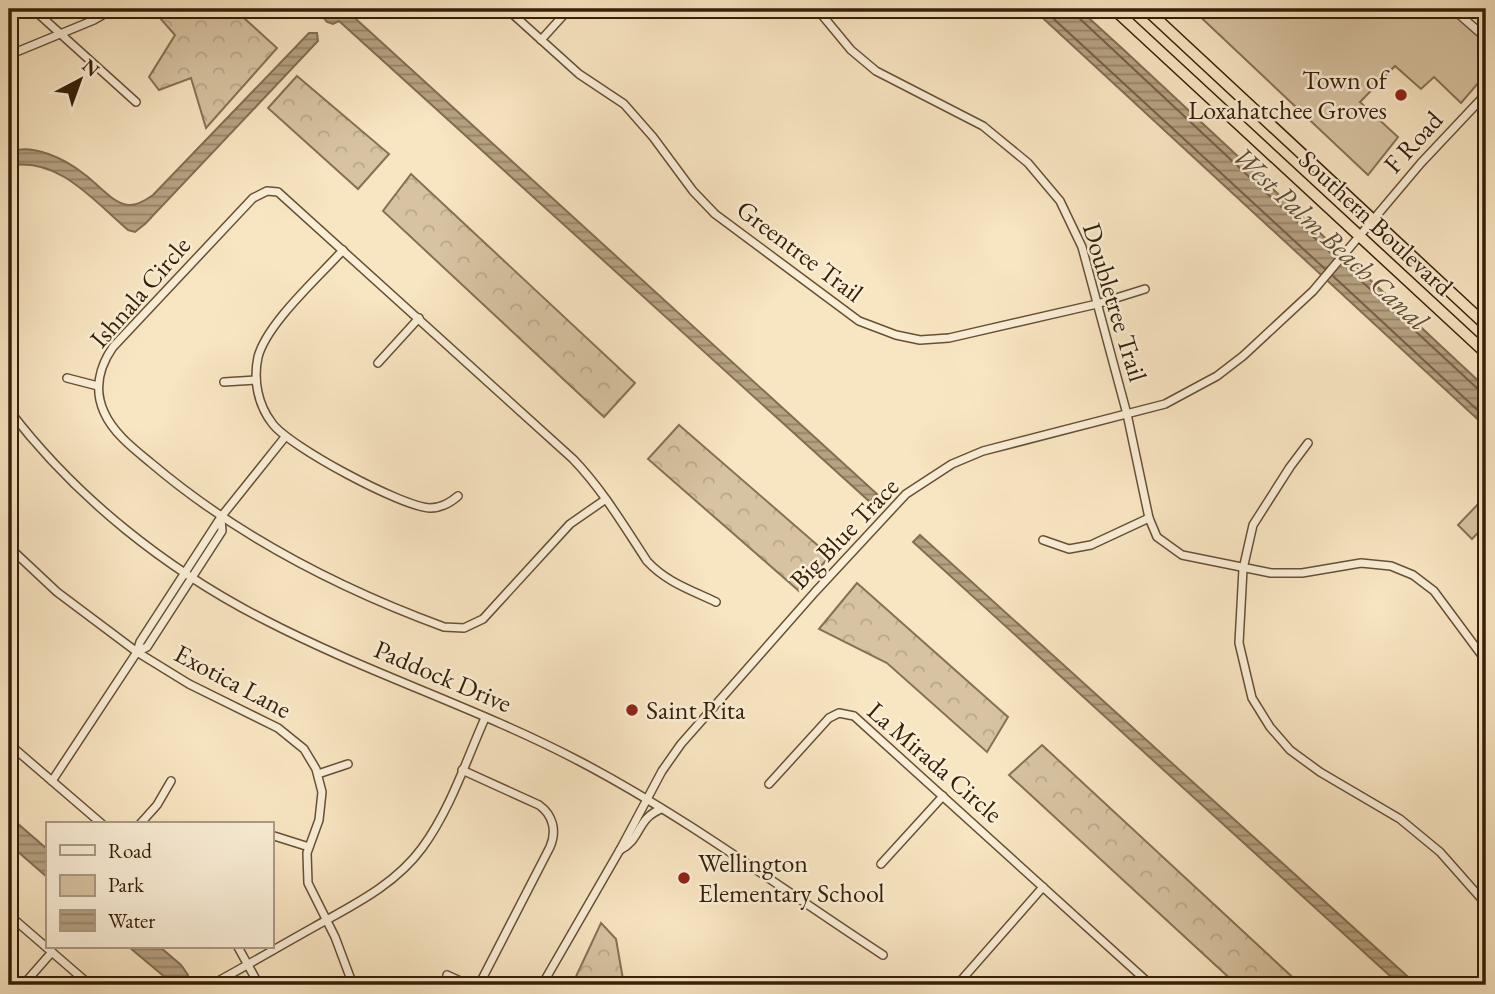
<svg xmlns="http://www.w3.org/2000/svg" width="1495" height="994" viewBox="0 0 1495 994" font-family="'EB Garamond',serif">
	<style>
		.forest { fill: url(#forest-crowns); stroke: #867154; stroke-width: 2 }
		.park { fill: #d7c3a1; stroke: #867154; stroke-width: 2 }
		.water { fill: url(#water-rules); stroke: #826e51; stroke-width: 2 }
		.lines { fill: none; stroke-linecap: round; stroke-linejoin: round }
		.shore { stroke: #766044; stroke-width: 2 }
		.minor-casing { stroke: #665036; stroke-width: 10 }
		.highway-casing { stroke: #351f07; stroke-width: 13 }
		.minor { stroke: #faeed7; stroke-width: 7 }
		.highway { stroke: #f8e5c1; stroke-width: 10 }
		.poi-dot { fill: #8f2418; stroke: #faeed7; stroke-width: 2.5 }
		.labels { text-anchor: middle; stroke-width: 5; stroke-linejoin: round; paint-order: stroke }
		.poi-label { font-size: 26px; fill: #351f07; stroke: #faeed7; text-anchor: start }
		.street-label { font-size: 26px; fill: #351f07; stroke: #faeed7 }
		.water-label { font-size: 28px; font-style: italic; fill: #624d32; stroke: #faeed7 }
	</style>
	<defs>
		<pattern id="forest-crowns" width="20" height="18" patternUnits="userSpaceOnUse" patternTransform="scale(1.75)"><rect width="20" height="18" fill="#d7c3a1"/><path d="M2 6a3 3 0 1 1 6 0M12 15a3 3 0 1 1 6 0" fill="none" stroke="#b9a789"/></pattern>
		<pattern id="water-rules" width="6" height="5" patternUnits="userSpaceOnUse" patternTransform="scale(1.75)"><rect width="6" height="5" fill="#b6a282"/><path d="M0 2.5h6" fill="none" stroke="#958368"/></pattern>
	</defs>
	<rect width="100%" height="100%" fill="#f8e5c1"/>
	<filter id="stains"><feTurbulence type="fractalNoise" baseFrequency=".00286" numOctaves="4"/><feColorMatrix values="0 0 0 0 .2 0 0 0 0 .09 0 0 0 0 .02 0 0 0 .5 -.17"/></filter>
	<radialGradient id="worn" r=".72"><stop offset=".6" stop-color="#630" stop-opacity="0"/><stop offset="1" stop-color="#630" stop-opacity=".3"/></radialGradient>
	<g class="forest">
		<path d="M 152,9 L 234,9 L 277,48 L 206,128 L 191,78 L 159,90 L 149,77 L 175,35 Z"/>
		<path d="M 297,76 L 389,154 L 358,189 L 268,108 Z"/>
		<path d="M 411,174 L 635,383 L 604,417 L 383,211 Z"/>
		<path d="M 679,425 L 830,556 L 799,591 L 648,459 Z"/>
		<path d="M 857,583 L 1008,717 L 987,752 L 887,663 L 819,629 Z"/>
		<path d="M 1042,745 L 1301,985 L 1237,985 L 1009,775 Z"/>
		<path d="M 601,923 L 616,939 L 624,985 L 572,985 Z"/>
	</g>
	<g class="park">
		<path d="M 1192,9 L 1449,9 L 1486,43 L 1486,74 L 1461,103 L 1434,77 L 1421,89 L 1395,66 L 1360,102 L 1398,137 L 1368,175 Z"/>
		<path d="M 1481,501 L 1486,506 L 1486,524 L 1472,539 L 1458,525 Z"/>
	</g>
	<g class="water">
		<path d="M 327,9 L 345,9 L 877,494 L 870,502 L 339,21 L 333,24 L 327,22 L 323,17 Z"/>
		<path d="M 1033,9 L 1079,9 L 1125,51 L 1486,388 L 1486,427 Z"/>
		<path d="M 309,33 L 317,33 L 318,41 L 145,224 L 135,232 L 128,230 C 94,201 58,156 9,166 L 9,152 C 33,143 65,159 84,174 C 97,183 112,203 128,205 C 137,206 146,200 153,195 Z"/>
		<path d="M 920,535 L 1417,985 L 1400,985 L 913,542 Z"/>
		<path d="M 9,816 L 47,849 L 47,877 L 9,844 Z"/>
		<path d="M 129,947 L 160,947 L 181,965 L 188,975 L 186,983 L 173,984 Z"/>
	</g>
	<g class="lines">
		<g class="shore">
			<path d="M 1043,9 L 1325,269"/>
			<path d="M 1075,9 L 1078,17 L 1335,257"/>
			<path d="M 1343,264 L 1479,390 L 1486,393"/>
			<path d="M 1333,276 L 1486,418"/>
		</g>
		<defs>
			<g id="minor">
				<path d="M 33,9 L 136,102"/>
				<path d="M 507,9 L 579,74 L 624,104 L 653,137 L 693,191 L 715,214 L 859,321 L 896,335 L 920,340 L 949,338 L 1097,304 L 1145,289"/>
				<path d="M 817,9 L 851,50 L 876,71 L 983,126 L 1028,163 L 1060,201 L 1082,247 L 1127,414 L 1149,518 L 1157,537 L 1182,555 L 1271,573 L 1302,573 L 1361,563 L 1391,566 L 1413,575 L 1434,591 L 1486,661"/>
				<path d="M 1453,9 L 1486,38"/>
				<path d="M 541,40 L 569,9"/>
				<path d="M 9,55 L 94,20 L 113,9"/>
				<path d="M 343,250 C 319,277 267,323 258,357 C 253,380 258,405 272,423 C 288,446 402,507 430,508 C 441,508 450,503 458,496"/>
				<path d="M 378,363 L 419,318"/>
				<path d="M 67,378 L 98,386"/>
				<path d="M 224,382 L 256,380"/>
				<path d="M 9,410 C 76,498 167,570 265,620 C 367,673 478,708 579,761 C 686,817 783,890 883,955"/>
				<path d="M 1308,443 L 1290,467 L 1253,525 L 1243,569 L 1239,643 L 1252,698 L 1270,727 L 1290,750 L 1320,772 L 1400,819 L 1440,852 L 1486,904"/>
				<path d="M 606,499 L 570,524 L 483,619 L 464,628 L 444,627 C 338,588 237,536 151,463 C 134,449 113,433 104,412 C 94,390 99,367 113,347 L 253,198 L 267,191 L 278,192 L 573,459 C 602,489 624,526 647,561 C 666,582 691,590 716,602"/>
				<path d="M 1043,540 L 1069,549 L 1091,545 L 1149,518"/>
				<path d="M 9,547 L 57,592 L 137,652 L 189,684 L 278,728 L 304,749 L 316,769 L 322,792 L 319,820 L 307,853 L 308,883 L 335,937 L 353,985"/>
				<path d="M 137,652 L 147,647 L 222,531 L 221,519"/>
				<path d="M 9,683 L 12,678"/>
				<path d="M 9,744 L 102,824"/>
				<path d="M 462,770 L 539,805 C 553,815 557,831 550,847 L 479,985"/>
				<path d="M 318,774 L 348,764"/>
				<path d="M 52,781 L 137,652 L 140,642 L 221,517 L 285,437"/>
				<path d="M 769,784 L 829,718 L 839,713 L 854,716 L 1151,985"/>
				<path d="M 140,824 L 157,805 L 171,781"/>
				<path d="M 271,835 L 309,847"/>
				<path d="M 620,850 C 642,839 636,819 661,809"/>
				<path d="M 881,864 L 943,796"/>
				<path d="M 9,915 L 90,985"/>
				<path d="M 238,947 L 259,985"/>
				<path d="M 447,975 L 469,985"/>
				<path d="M 23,985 L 52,952"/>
				<path d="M 211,985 C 246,966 280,946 314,927 C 353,905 395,885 422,848 C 450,810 466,761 485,718"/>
				<path d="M 542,985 L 621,848 L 662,771 L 681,744 L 815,592 L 906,494 L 952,464 L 983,451 L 1165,404 L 1217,376 L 1243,356 L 1313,291 L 1421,163 L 1486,94"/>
				<path d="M 957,985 L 1043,887"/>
			</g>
			<g id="highway">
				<path d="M 1114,9 L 1486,353"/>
				<path d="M 1146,9 L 1486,325"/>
			</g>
		</defs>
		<use href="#minor" class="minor-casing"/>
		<use href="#highway" class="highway-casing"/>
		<use href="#minor" class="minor"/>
		<use href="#highway" class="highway"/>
	</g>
	<g class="poi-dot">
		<circle cx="1401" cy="95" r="7"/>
		<circle cx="632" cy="710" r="7"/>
		<circle cx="684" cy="878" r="7"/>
	</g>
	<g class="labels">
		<g class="poi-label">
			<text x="1387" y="89" text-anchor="end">Town of<tspan x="1387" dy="30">Loxahatchee Groves</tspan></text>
			<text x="646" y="719">Saint Rita</text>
			<text x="698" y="872">Wellington<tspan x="698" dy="30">Elementary School</tspan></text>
		</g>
		<g class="street-label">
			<text transform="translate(1413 142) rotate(-48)" y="9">F Road</text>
			<text transform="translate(1376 223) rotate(43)" y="9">Southern Boulevard</text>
			<text transform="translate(800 251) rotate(37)" y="9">Greentree Trail</text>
			<text transform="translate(140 292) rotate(-49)" y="9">Ishnala Circle</text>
			<text transform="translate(1115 302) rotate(73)" y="9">Doubletree Trail</text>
			<text transform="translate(844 533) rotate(-46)" y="9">Big Blue Trace</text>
			<text transform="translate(443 676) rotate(23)" y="9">Paddock Drive</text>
			<text transform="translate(233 681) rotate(28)" y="9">Exotica Lane</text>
			<text transform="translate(935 762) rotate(41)" y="9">La Mirada Circle</text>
		</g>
		<g class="water-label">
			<text transform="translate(1331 238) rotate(43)" y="10">West Palm Beach Canal</text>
		</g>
	</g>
	<rect width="1495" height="994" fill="none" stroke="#f8e5c1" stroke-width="35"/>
	<rect x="10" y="10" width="1474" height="973" fill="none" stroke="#351f07" stroke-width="3.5"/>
	<rect x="18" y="18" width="1460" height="959" fill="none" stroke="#351f07" stroke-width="2"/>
	<rect x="46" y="822" width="228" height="126" fill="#faeed7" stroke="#ab9b84" stroke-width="2"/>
	<rect x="60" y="845" width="35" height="10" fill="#faeed7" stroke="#ab9b84" stroke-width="2"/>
	<text x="108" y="858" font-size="21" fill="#351f07">Road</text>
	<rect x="60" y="875" width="35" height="21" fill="#d7c3a1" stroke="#ab9b84" stroke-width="2"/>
	<text x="108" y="892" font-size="21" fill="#351f07">Park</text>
	<rect x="60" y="910" width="35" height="21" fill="url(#water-rules)" stroke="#ab9b84" stroke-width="2"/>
	<text x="108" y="928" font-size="21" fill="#351f07">Water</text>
	<g transform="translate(80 80) rotate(41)" stroke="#faeed7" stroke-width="5" paint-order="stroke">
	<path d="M0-5L12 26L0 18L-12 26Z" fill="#351f07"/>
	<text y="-10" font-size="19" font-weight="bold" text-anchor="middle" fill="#351f07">N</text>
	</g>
	<rect width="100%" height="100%" filter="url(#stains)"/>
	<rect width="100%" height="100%" fill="url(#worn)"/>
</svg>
